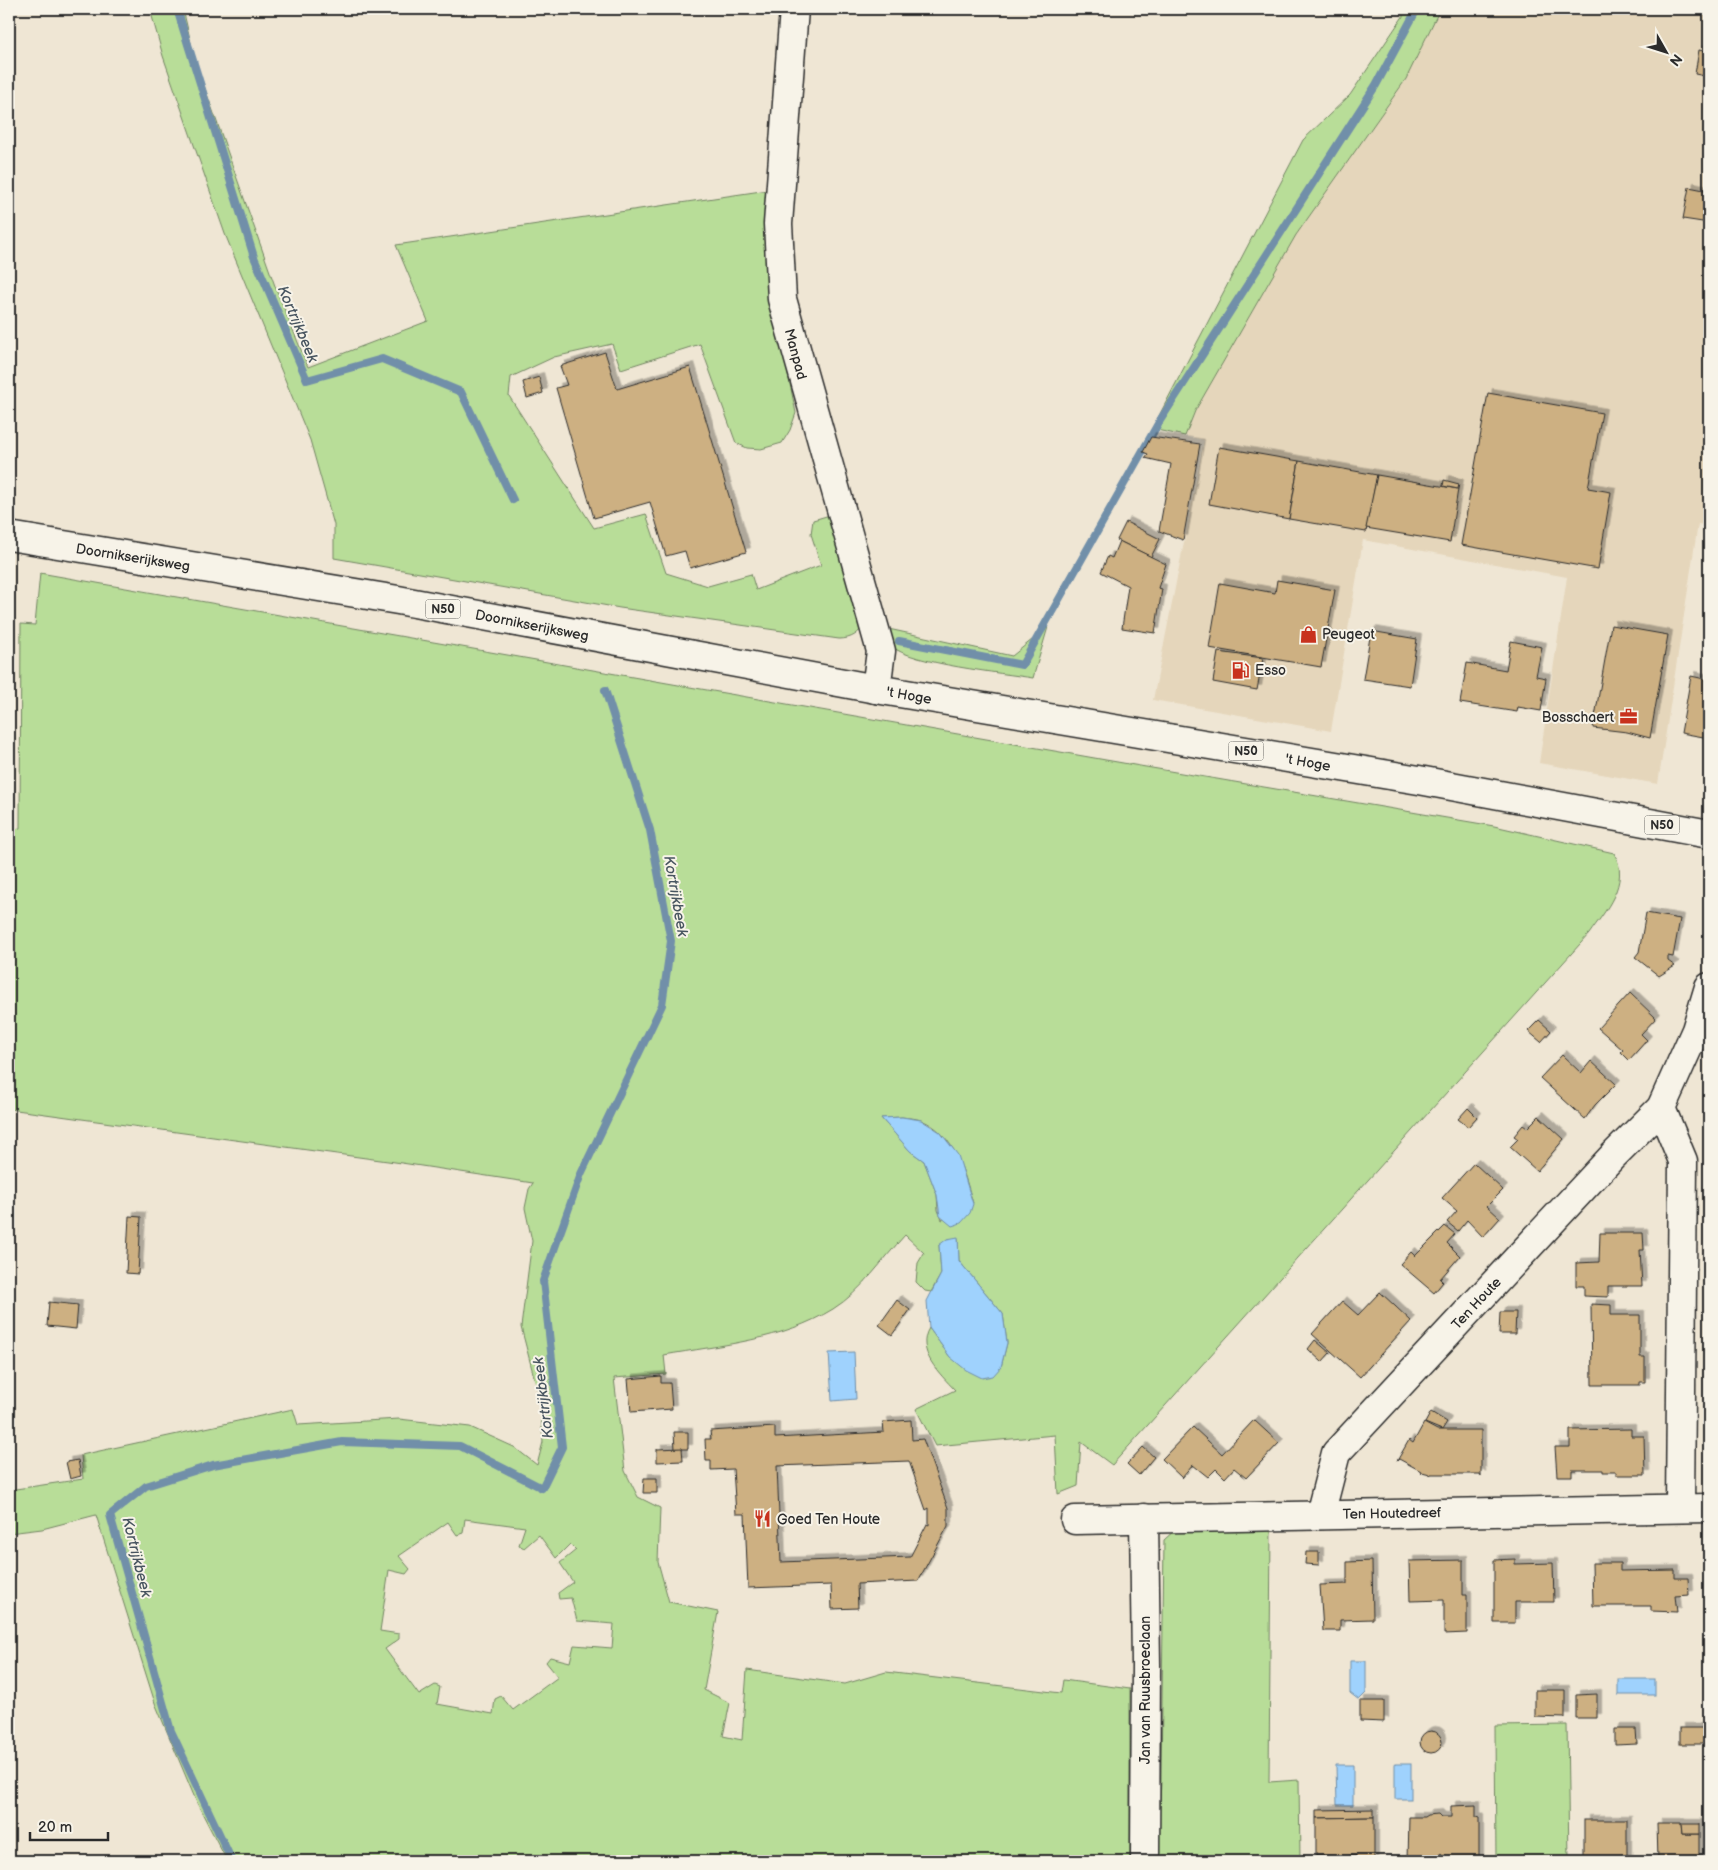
<svg xmlns="http://www.w3.org/2000/svg" width="1718" height="1870" viewBox="0 0 1718 1870" font-family="'Balsamiq Sans',sans-serif">
	<style>
		.built { fill: #e5d6bb }
		.green { fill: #b8dd98; stroke: #728462; fill-rule: evenodd }
		.water { fill: #9fd2fd; stroke: #718fa9 }
		.lines { fill: none; stroke-linecap: round; stroke-linejoin: round }
		.stream { stroke: #718fa9; stroke-width: 8 }
		.building { fill: #cdb082; stroke: #2b2b2b; fill-rule: evenodd; filter: url(#shadow) }
		.minor-casing { stroke: #2b2b2b; stroke-width: 31 }
		.major-casing { stroke: #2b2b2b; stroke-width: 31 }
		.minor { stroke: #f7f3e8; stroke-width: 28 }
		.major { stroke: #f7f3e8; stroke-width: 28 }
		.labels { text-anchor: middle; stroke-width: 4; stroke-linejoin: round; paint-order: stroke }
		.shield { fill: #f7f3e8; stroke: #686764; stroke-width: 1 }
		.shield-label { font-size: 12px; font-weight: bold; fill: #2b2b2b }
		.street-label { font-size: 14px; fill: #2b2b2b; stroke: #f7f3e8 }
		.poi-label { font-size: 14px; fill: #2b2b2b; stroke: #f7f3e8; text-anchor: start }
		.water-label { font-size: 15px; font-style: italic; fill: #485560; stroke: #f7f3e8 }
	</style>
	<defs>
		<filter id="shadow"><feDropShadow dx="4.5" dy="-4.5" stdDeviation="0" flood-color="#0004"/></filter>
	</defs>
	<rect width="100%" height="100%" fill="#efe6d4"/>
	<filter id="ink" filterUnits="userSpaceOnUse"><feTurbulence type="fractalNoise" baseFrequency=".02" numOctaves="2"/><feDisplacementMap in="SourceGraphic" scale="10" xChannelSelector="R" yChannelSelector="G"/><feConvolveMatrix kernelMatrix="1 2 1 2 8 2 1 2 1" color-interpolation-filters="sRGB"/></filter>
	<g filter="url(#ink)">
		<path class="built" d="M 1440,9 L 1709,9 L 1709,526 L 1698,524 L 1658,784 L 1539,763 L 1567,577 L 1363,540 L 1331,731 L 1153,700 L 1204,440 L 1185,436 L 1195,411 L 1296,235 L 1406,79 Z"/>
		<g class="green">
			<path d="M 150,9 L 183,9 L 195,60 L 275,286 L 308,367 L 428,321 L 396,245 L 768,190 L 776,317 L 796,413 L 790,430 L 782,443 L 761,449 L 747,448 L 736,443 L 700,344 L 621,369 L 612,344 L 554,357 L 511,377 L 509,396 L 594,528 L 646,514 L 666,573 L 708,586 L 751,574 L 756,590 L 821,565 L 811,534 L 813,520 L 830,515 L 865,622 C 860,634 851,639 839,639 L 620,608 L 334,558 L 334,525 L 310,440 L 225,234 L 163,56 Z"/>
			<path d="M 1408,9 L 1440,9 L 1406,79 L 1296,235 L 1195,411 L 1185,436 L 1152,429 L 1303,140 L 1350,95 Z"/>
			<path d="M 40,573 L 1140,766 L 1494,826 L 1614,853 C 1631,883 1605,911 1589,934 L 1112,1465 L 1081,1442 L 1078,1486 L 1058,1494 L 1055,1435 L 935,1446 L 916,1409 L 955,1390 C 940,1374 915,1351 929,1328 L 950,1357 L 1001,1367 L 1007,1343 L 1003,1314 L 959,1261 L 958,1238 L 939,1245 L 941,1274 L 931,1292 L 925,1291 L 916,1282 L 918,1263 L 924,1253 L 905,1235 C 882,1260 862,1291 833,1309 C 783,1340 721,1345 664,1355 L 666,1374 L 614,1378 L 625,1471 L 638,1497 L 660,1508 L 658,1562 L 669,1602 L 718,1612 L 704,1690 L 730,1703 L 723,1736 L 742,1740 L 747,1670 L 845,1684 L 886,1672 L 1061,1693 L 1063,1680 L 1130,1689 L 1130,1861 L 227,1861 L 197,1803 L 155,1703 L 96,1515 L 42,1529 L 9,1533 L 9,1490 L 83,1479 L 81,1455 L 293,1409 L 298,1425 L 399,1419 L 470,1427 L 514,1447 L 537,1465 L 543,1442 L 540,1400 L 521,1327 L 532,1241 L 525,1208 L 529,1189 L 533,1183 L 395,1162 L 9,1109 L 9,830 L 20,828 L 21,624 L 35,625 ZM 902,1117 C 908,1118 916,1118 921,1120 C 955,1133 964,1173 973,1203 L 942,1220 L 938,1210 L 937,1195 L 924,1161 L 910,1151 L 881,1118 ZM 465,1519 L 525,1527 L 519,1545 L 524,1548 L 539,1535 L 556,1558 L 570,1544 L 576,1550 L 560,1563 L 573,1582 L 558,1593 L 559,1599 L 571,1598 L 577,1621 L 614,1624 L 612,1648 L 574,1645 L 570,1662 L 550,1657 L 546,1662 L 558,1677 L 513,1710 L 501,1696 L 495,1699 L 493,1714 L 437,1704 L 440,1687 L 435,1685 L 419,1695 L 385,1649 L 399,1639 L 399,1634 L 380,1631 L 389,1570 L 406,1574 L 410,1569 L 399,1556 L 448,1522 L 457,1535 L 463,1533 Z"/>
			<path d="M 1048,627 L 1033,678 C 1002,673 912,664 891,646 C 887,642 886,634 884,628 L 1012,656 Z"/>
			<path d="M 1271,1526 L 1269,1782 L 1299,1780 L 1300,1861 L 1157,1861 L 1161,1781 L 1164,1540 L 1176,1529 Z"/>
			<path d="M 1567,1725 L 1569,1861 L 1496,1861 L 1495,1726 Z"/>
		</g>
		<g class="water">
			<path d="M 902,1117 L 921,1120 L 940,1132 L 958,1155 L 973,1204 L 970,1213 L 961,1223 L 952,1226 L 940,1216 L 937,1195 L 924,1161 L 910,1151 L 881,1118 Z"/>
			<path d="M 958,1237 L 959,1261 L 1003,1314 L 1007,1343 L 1001,1367 L 993,1376 L 982,1378 L 966,1370 L 950,1357 L 929,1328 L 927,1301 L 941,1274 L 939,1245 L 947,1239 Z"/>
			<path d="M 854,1352 L 856,1399 L 832,1401 L 829,1353 Z"/>
			<path d="M 1350,1661 L 1366,1661 L 1366,1693 L 1359,1700 L 1350,1693 Z"/>
			<rect x="1618" y="1679" width="37" height="16"/>
			<rect x="1395" y="1764" width="16" height="35"/>
			<path d="M 1336,1765 L 1353,1765 L 1353,1805 L 1337,1805 Z"/>
		</g>
		<g class="lines">
			<g class="stream">
				<path d="M 177,9 L 254,257 L 307,380 L 382,359 L 461,392 L 513,500"/>
				<path d="M 899,641 L 1022,665 L 1159,422 L 1376,85 L 1417,9"/>
				<path d="M 232,1861 L 171,1731 L 110,1515 L 146,1486 L 213,1465 L 342,1442 L 460,1446 L 542,1488 L 562,1447 L 543,1281 L 581,1174 L 662,1005 L 671,941 L 650,830 L 605,690"/>
			</g>
		</g>
		<g class="building">
			<path d="M 1699,50 L 1709,52 L 1705,76 L 1695,74 Z"/>
			<path d="M 1689,187 L 1709,191 L 1709,223 L 1683,219 Z"/>
			<path d="M 605,352 L 617,389 L 690,367 L 746,552 L 690,568 L 685,551 L 666,556 L 650,502 L 594,518 L 556,388 L 567,385 L 560,366 Z"/>
			<path d="M 539,377 L 543,393 L 527,398 L 523,382 Z"/>
			<path d="M 1488,393 L 1602,413 L 1588,488 L 1611,492 L 1598,569 L 1461,545 Z"/>
			<path d="M 1151,437 L 1200,444 L 1183,540 L 1159,531 L 1171,464 L 1145,458 L 1148,454 L 1143,452 Z"/>
			<path d="M 1219,447 L 1299,461 L 1289,519 L 1209,504 Z"/>
			<path d="M 1299,461 L 1377,475 L 1366,532 L 1289,519 Z"/>
			<path d="M 1377,475 L 1458,489 L 1450,542 L 1366,528 Z"/>
			<path d="M 1444,480 L 1459,484 L 1458,489 L 1443,486 Z"/>
			<path d="M 1126,522 L 1160,539 L 1151,557 L 1117,540 Z"/>
			<path d="M 1119,541 L 1166,564 L 1158,588 L 1162,589 L 1155,633 L 1122,628 L 1128,586 L 1101,572 L 1108,556 L 1112,558 Z"/>
			<path d="M 1277,580 L 1335,590 L 1321,667 L 1209,648 L 1220,583 L 1275,593 Z"/>
			<path d="M 1611,625 L 1668,635 L 1650,738 L 1627,732 L 1593,728 Z"/>
			<path d="M 1371,631 L 1417,639 L 1410,686 L 1363,679 Z"/>
			<path d="M 1511,641 L 1542,647 L 1536,676 L 1546,678 L 1541,711 L 1518,707 L 1517,712 L 1460,703 L 1467,663 L 1506,670 Z"/>
			<path d="M 1218,652 L 1263,658 L 1257,690 L 1213,682 Z"/>
			<path d="M 1691,676 L 1709,680 L 1709,738 L 1681,733 Z"/>
			<path d="M 1646,913 L 1680,919 L 1673,957 L 1668,956 L 1668,961 L 1675,966 L 1659,976 L 1635,957 L 1639,952 Z"/>
			<path d="M 1630,993 L 1656,1018 L 1641,1034 L 1647,1040 L 1629,1060 L 1621,1052 L 1623,1050 L 1598,1028 Z"/>
			<path d="M 1539,1020 L 1551,1031 L 1541,1042 L 1528,1031 Z"/>
			<path d="M 1562,1055 L 1581,1073 L 1591,1061 L 1616,1084 L 1595,1105 L 1585,1119 L 1540,1078 Z"/>
			<path d="M 1468,1108 L 1477,1117 L 1468,1127 L 1458,1119 Z"/>
			<path d="M 1539,1116 L 1564,1139 L 1537,1171 L 1510,1147 L 1518,1139 L 1514,1136 L 1523,1125 L 1527,1128 Z"/>
			<path d="M 1474,1163 L 1503,1190 L 1487,1206 L 1500,1218 L 1483,1237 L 1467,1220 L 1458,1231 L 1447,1222 L 1457,1211 L 1442,1198 Z"/>
			<path d="M 129,1216 L 141,1217 L 138,1274 L 126,1273 Z"/>
			<path d="M 1445,1226 L 1455,1234 L 1447,1243 L 1460,1256 L 1440,1279 L 1443,1282 L 1434,1293 L 1400,1264 L 1411,1252 L 1415,1256 Z"/>
			<path d="M 1600,1233 L 1643,1233 L 1644,1250 L 1640,1250 L 1642,1286 L 1608,1286 L 1608,1297 L 1584,1296 L 1584,1286 L 1576,1286 L 1576,1263 L 1599,1262 Z"/>
			<path d="M 1380,1292 L 1411,1321 L 1360,1377 L 1312,1334 L 1342,1301 L 1358,1315 Z"/>
			<path d="M 897,1300 L 910,1310 L 892,1335 L 879,1325 Z"/>
			<path d="M 49,1302 L 78,1305 L 76,1329 L 47,1326 Z"/>
			<path d="M 1591,1304 L 1611,1305 L 1611,1315 L 1640,1315 L 1640,1357 L 1645,1357 L 1645,1382 L 1640,1382 L 1640,1385 L 1592,1385 Z"/>
			<path d="M 1500,1312 L 1516,1312 L 1515,1334 L 1499,1334 Z"/>
			<path d="M 1315,1340 L 1330,1353 L 1322,1362 L 1308,1349 Z"/>
			<path d="M 661,1376 L 661,1383 L 670,1383 L 672,1409 L 631,1412 L 628,1379 Z"/>
			<path d="M 1431,1412 L 1447,1422 L 1442,1430 L 1425,1423 Z"/>
			<path d="M 911,1420 L 912,1440 L 923,1439 L 948,1508 L 948,1526 L 918,1581 L 857,1584 L 858,1608 L 832,1609 L 831,1585 L 748,1588 L 745,1514 L 736,1514 L 733,1469 L 711,1470 L 711,1461 L 706,1461 L 705,1439 L 711,1439 L 710,1431 L 775,1427 L 775,1438 L 884,1432 L 883,1422 ZM 909,1461 L 926,1510 L 929,1508 L 929,1525 L 927,1524 L 910,1557 L 781,1562 L 777,1466 Z"/>
			<path d="M 1254,1420 L 1279,1443 L 1246,1478 L 1234,1468 L 1225,1478 L 1216,1469 L 1208,1477 L 1193,1465 L 1182,1478 L 1162,1459 L 1193,1427 L 1222,1454 Z"/>
			<path d="M 1424,1423 L 1437,1430 L 1481,1430 L 1481,1476 L 1480,1474 L 1431,1474 L 1430,1476 L 1430,1474 L 1422,1472 L 1421,1474 L 1421,1471 L 1399,1459 L 1397,1461 L 1409,1440 L 1413,1443 Z"/>
			<path d="M 1631,1429 L 1631,1436 L 1644,1436 L 1645,1475 L 1616,1475 L 1616,1472 L 1603,1472 L 1603,1470 L 1572,1470 L 1572,1476 L 1557,1476 L 1555,1447 L 1570,1447 L 1570,1430 Z"/>
			<path d="M 674,1432 L 688,1432 L 688,1449 L 675,1449 Z"/>
			<path d="M 1143,1447 L 1154,1457 L 1139,1475 L 1127,1464 Z"/>
			<path d="M 682,1448 L 683,1461 L 657,1462 L 657,1449 Z"/>
			<path d="M 78,1460 L 81,1476 L 70,1479 L 66,1462 Z"/>
			<path d="M 644,1478 L 657,1478 L 657,1493 L 643,1493 Z"/>
			<path d="M 1306,1552 L 1319,1552 L 1319,1565 L 1305,1564 Z"/>
			<path d="M 1515,1559 L 1515,1564 L 1553,1563 L 1554,1602 L 1515,1602 L 1515,1623 L 1494,1623 L 1494,1560 Z"/>
			<path d="M 1463,1560 L 1463,1595 L 1467,1595 L 1467,1633 L 1444,1634 L 1444,1600 L 1410,1601 L 1409,1561 Z"/>
			<path d="M 1372,1561 L 1373,1619 L 1340,1620 L 1340,1631 L 1323,1631 L 1320,1585 L 1347,1584 L 1347,1562 Z"/>
			<path d="M 1592,1563 L 1620,1563 L 1620,1571 L 1675,1570 L 1675,1578 L 1688,1578 L 1689,1595 L 1675,1596 L 1677,1612 L 1651,1611 L 1651,1606 L 1593,1606 Z"/>
			<path d="M 1535,1690 L 1565,1690 L 1565,1718 L 1535,1717 Z"/>
			<path d="M 1597,1694 L 1597,1718 L 1576,1718 L 1576,1695 Z"/>
			<path d="M 1360,1701 L 1384,1701 L 1384,1722 L 1360,1721 Z"/>
			<rect x="1680" y="1728" width="28" height="16"/>
			<path d="M 1615,1729 L 1636,1729 L 1637,1744 L 1615,1745 Z"/>
			<circle cx="1431" cy="1742" r="11"/>
			<path d="M 1476,1805 L 1476,1817 L 1479,1818 L 1479,1861 L 1450,1861 L 1442,1853 L 1434,1861 L 1408,1861 L 1409,1817 L 1424,1817 L 1427,1815 L 1438,1814 L 1441,1817 L 1451,1817 L 1451,1806 Z"/>
			<path d="M 1374,1809 L 1374,1817 L 1316,1818 L 1316,1810 Z"/>
			<path d="M 1374,1817 L 1374,1861 L 1356,1861 L 1356,1856 L 1349,1856 L 1339,1861 L 1334,1861 L 1334,1856 L 1316,1856 L 1316,1818 Z"/>
			<rect x="1584" y="1820" width="43" height="41"/>
			<path d="M 1657,1823 L 1681,1823 L 1682,1834 L 1699,1834 L 1699,1861 L 1658,1861 Z"/>
			<path d="M 1681,1824 L 1699,1824 L 1699,1834 L 1682,1834 Z"/>
			<rect x="1316" y="1856" width="18" height="5"/>
			<path d="M 1349,1856 L 1356,1856 L 1356,1861 L 1339,1861 Z"/>
		</g>
		<g class="lines">
			<defs>
				<g id="minor">
					<path d="M 794,9 L 778,224 L 782,299 L 881,651 L 876,689"/>
					<path d="M 1661,1108 L 1683,1161 L 1680,1508"/>
					<path d="M 1320,1515 L 1336,1453 L 1613,1156 L 1661,1108 L 1696,1030 L 1709,987"/>
					<path d="M 1144,1518 L 1146,1664 L 1145,1861"/>
					<path d="M 1075,1520 L 1709,1508"/>
				</g>
				<path id="major" d="M 9,536 L 398,600 L 876,689 L 1419,780 L 1709,834"/>
			</defs>
			<use href="#minor" class="minor-casing"/>
			<use href="#major" class="major-casing"/>
			<use href="#minor" class="minor"/>
			<use href="#major" class="major"/>
		</g>
	</g>
	<defs>
		<symbol id="shop-bare" viewBox="-9 -9 18 18"><path d="M-5-2.5h2.3a2.7 3.5 0 0 1 5.4 0H5L5.5 6h-11ZM-1.5-2.5h3a1.5 2.3 0 0 0-3 0Z" fill="#c8321e" stroke="#f7f3e8" stroke-width="2.5" paint-order="stroke"/></symbol>
		<symbol id="fuel-bare" viewBox="-9 -9 18 18"><path d="M-5.5-6h7V0h2V4h1.3V-2.5L3-4.5l.8-.8L6-3V5H2.5V1h-1V6h-7ZM-4.2-4.7v3.2H.2V-4.7Z" fill="#c8321e" stroke="#f7f3e8" stroke-width="2.5" paint-order="stroke"/></symbol>
		<symbol id="office-bare" viewBox="-9 -9 18 18"><path d="M-6-3h4V-5.5h4V-3h4V5H-6ZM-1-4.5V-3h2v-1.5ZM-6 0V1H6V0Z" fill="#c8321e" stroke="#f7f3e8" stroke-width="2.5" paint-order="stroke"/></symbol>
		<symbol id="restaurant-bare" viewBox="-9 -9 18 18"><path d="M-5-6h1v4h1v-4h1v4h1v-4h1v5L-1.5 .5V6h-2V.5L-5-1ZM5-6V6H3V1.5H1.5Q1.5-4 5-6Z" fill="#c8321e" stroke="#f7f3e8" stroke-width="2.5" paint-order="stroke"/></symbol>
	</defs>
	<g fill-rule="evenodd">
		<use href="#shop-bare" x="1296" y="622" width="25" height="25"/>
		<use href="#fuel-bare" x="1228" y="658" width="25" height="25"/>
		<use href="#office-bare" x="1616" y="704" width="25" height="25"/>
		<use href="#restaurant-bare" x="750" y="1506" width="25" height="25"/>
	</g>
	<g class="labels">
		<g class="shield">
			<rect x="425.5" y="599.5" width="35" height="19" rx="4"/>
			<rect x="1228.5" y="741.5" width="35" height="19" rx="4"/>
			<rect x="1644.5" y="815.5" width="35" height="19" rx="4"/>
		</g>
		<g class="shield-label">
			<text x="443" y="613">N50</text>
			<text x="1246" y="755">N50</text>
			<text x="1662" y="829">N50</text>
		</g>
		<g class="street-label">
			<text transform="translate(796 354) rotate(75)" y="5">Manpad</text>
			<text transform="translate(133 557) rotate(9)" y="5">Doornikserijksweg</text>
			<text transform="translate(532 625) rotate(11)" y="5">Doornikserijksweg</text>
			<text transform="translate(909 695) rotate(10)" y="5">'t Hoge</text>
			<text transform="translate(1308 762) rotate(10)" y="5">'t Hoge</text>
			<text transform="translate(1476 1303) rotate(-47)" y="5">Ten Houte</text>
			<text transform="translate(1392 1513) rotate(-1)" y="5">Ten Houtedreef</text>
			<text transform="translate(1145 1690) rotate(-90)" y="5">Jan van Ruusbroeclaan</text>
		</g>
		<g class="poi-label">
			<text x="1322" y="639">Peugeot</text>
			<text x="1255" y="675">Esso</text>
			<text x="1614" y="722" text-anchor="end">Bosschaert</text>
			<text x="777" y="1524">Goed Ten Houte</text>
		</g>
		<g class="water-label">
			<text transform="translate(298 324) rotate(67)" y="5">Kortrijkbeek</text>
			<text transform="translate(676 896) rotate(80)" y="5">Kortrijkbeek</text>
			<text transform="translate(543 1398) rotate(-97)" y="5">Kortrijkbeek</text>
			<text transform="translate(137 1557) rotate(76)" y="5">Kortrijkbeek</text>
		</g>
	</g>
	<rect width="1718" height="1870" fill="none" stroke="#f7f3e8" stroke-width="30"/>
	<rect x="15" y="15" width="1688" height="1840" fill="none" stroke="#2b2b2b" stroke-width="2" filter="url(#ink)"/>
	<g transform="translate(1666 52) rotate(129)" stroke="#f7f3e8" stroke-width="4" paint-order="stroke">
	<path d="M0-4L9 19L0 12L-9 19Z" fill="#2b2b2b"/>
	<text y="-8" font-size="14" font-weight="bold" text-anchor="middle" fill="#2b2b2b">N</text>
	</g>
	<path d="M30 1832v8h78v-8" fill="none" stroke="#2b2b2b" stroke-width="2.5"/>
	<text x="38" y="1832" font-size="15" fill="#2b2b2b" stroke="#f7f3e8" stroke-width="4" paint-order="stroke">20 m</text>
</svg>
